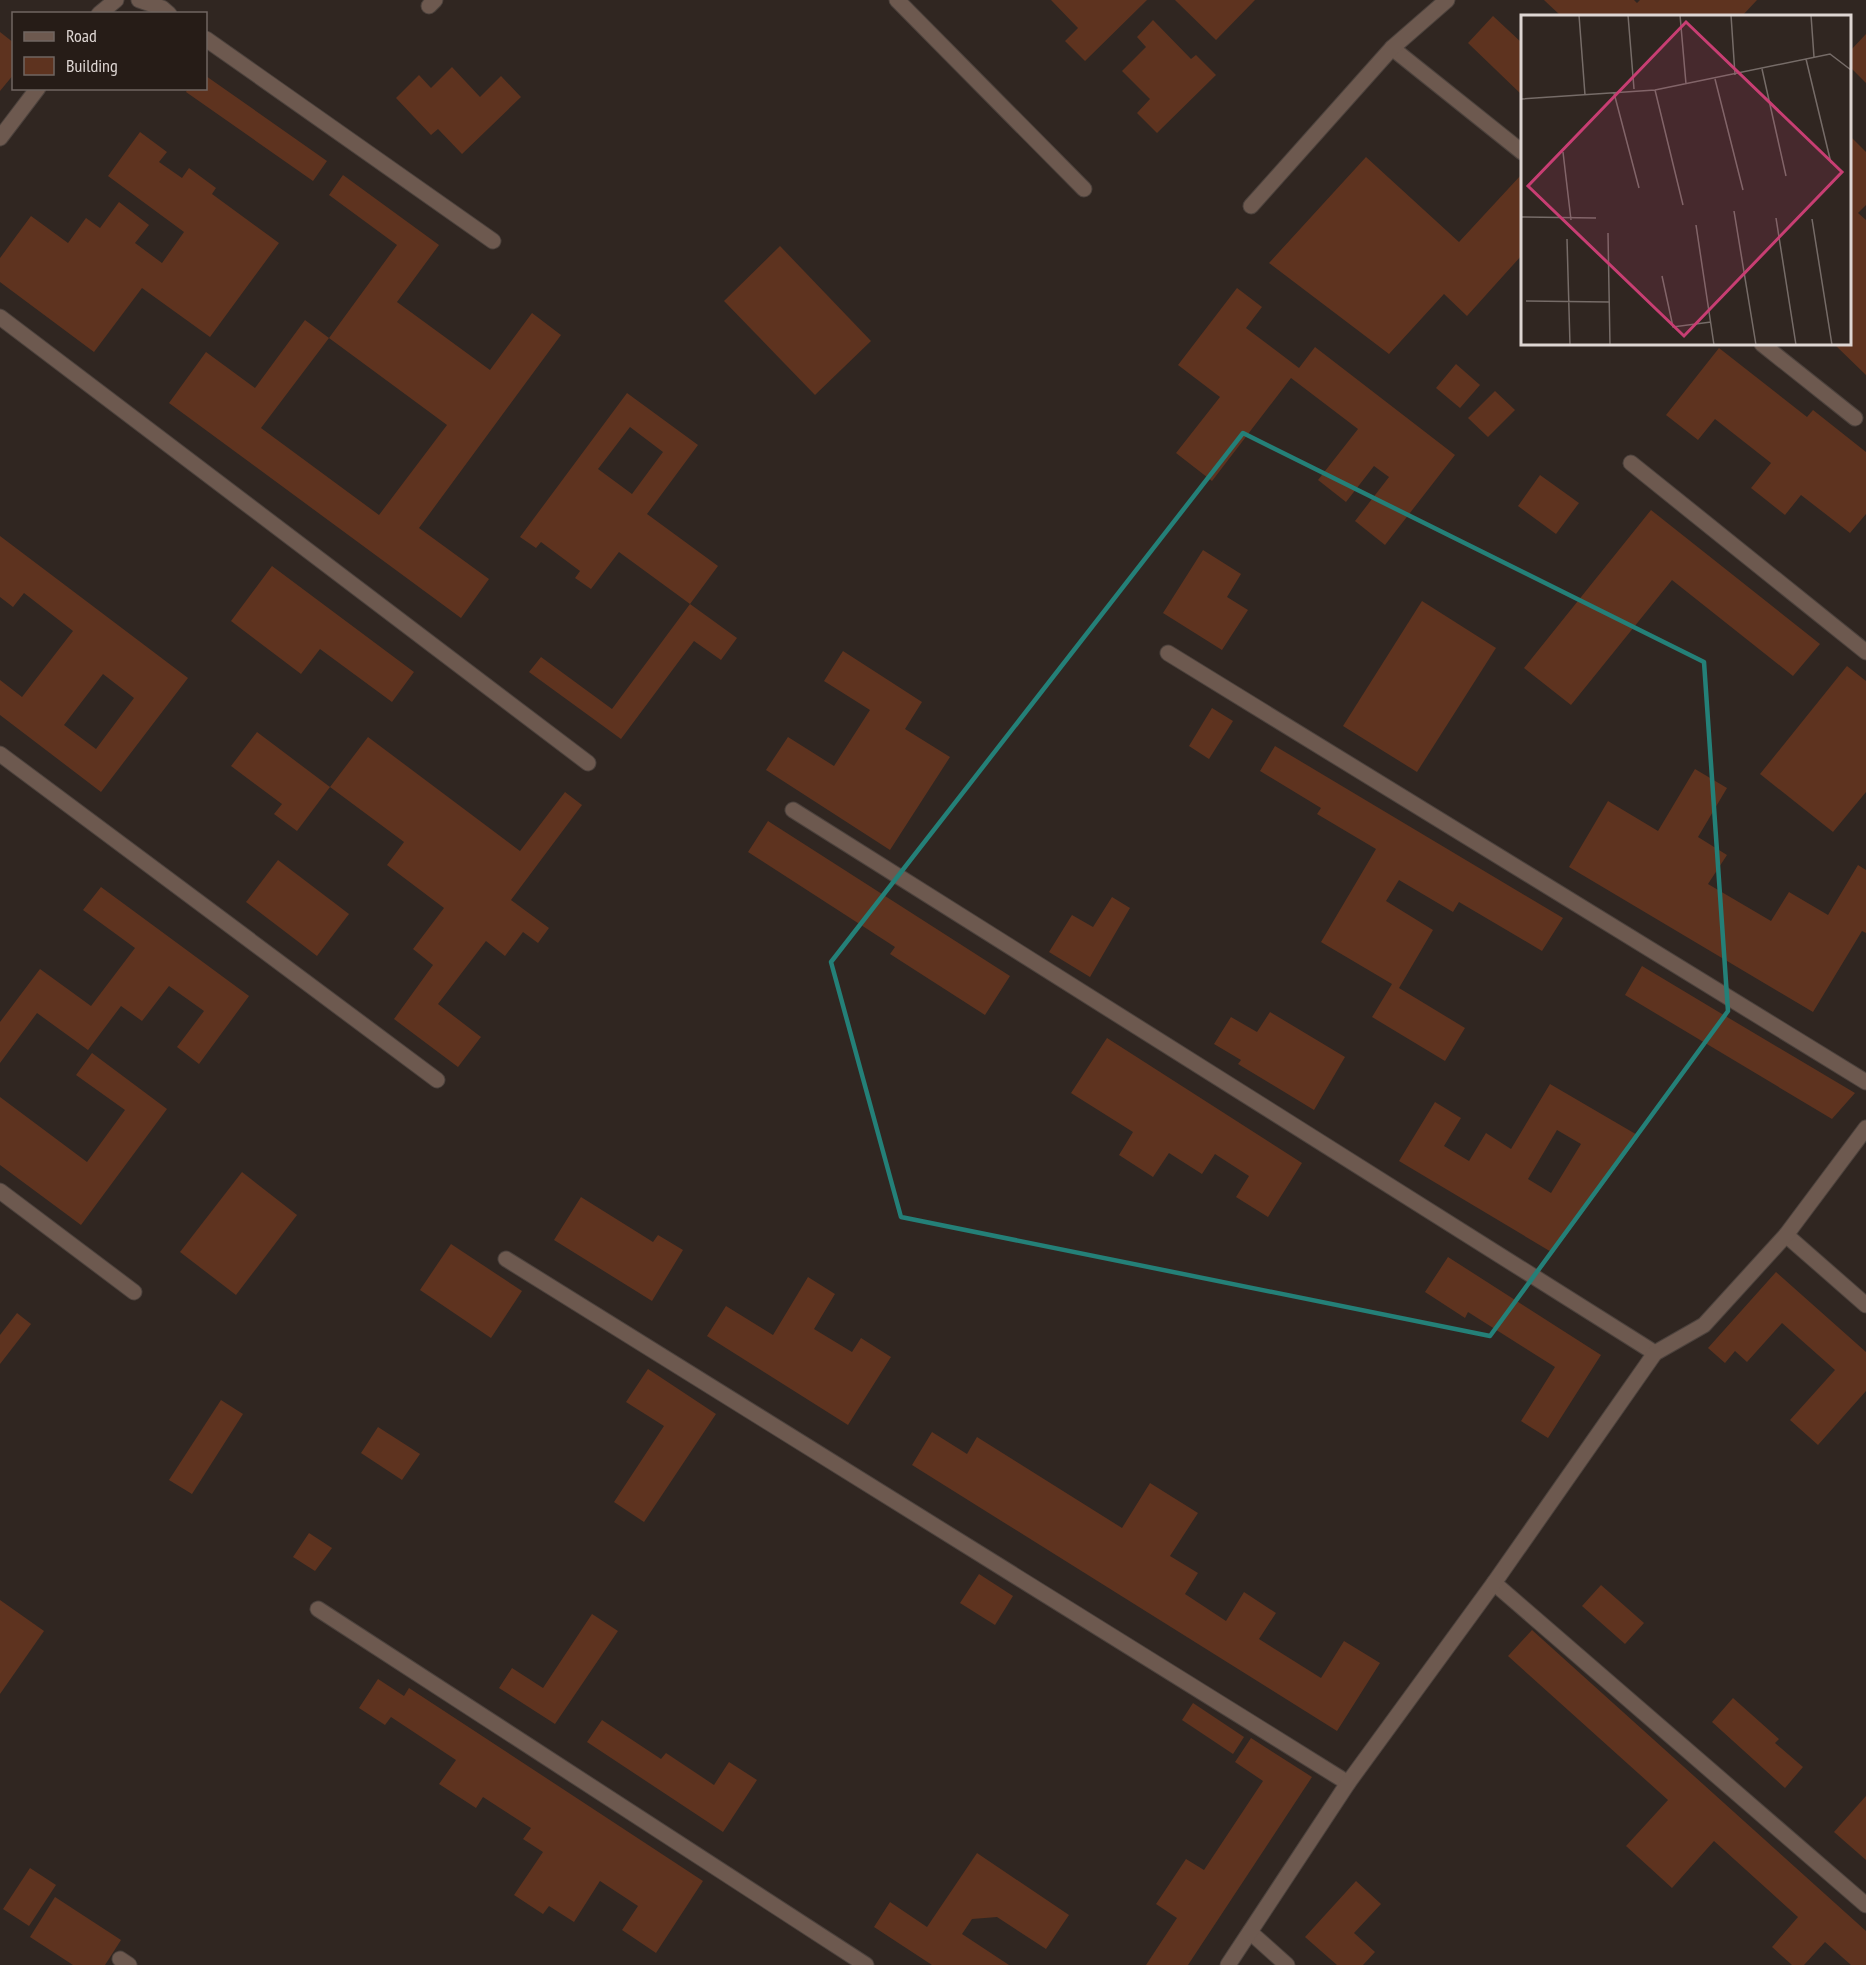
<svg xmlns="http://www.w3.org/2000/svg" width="1866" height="1965" viewBox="0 0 1866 1965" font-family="'PT Sans Narrow',sans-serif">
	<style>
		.building { fill: #5e331f; fill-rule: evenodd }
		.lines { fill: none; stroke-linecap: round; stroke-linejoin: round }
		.lane-casing { stroke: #4c423d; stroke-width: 17 }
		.street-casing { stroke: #4c423d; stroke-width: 17 }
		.lane { stroke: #6d594f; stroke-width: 15 }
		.street { stroke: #6d594f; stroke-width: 15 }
		.marked { fill: none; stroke: #248078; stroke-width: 4.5; stroke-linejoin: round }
		.inset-road { fill: none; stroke: #766c68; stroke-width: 1.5 }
		.view { fill: #c83e73; fill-opacity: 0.15; stroke: #c83e73; stroke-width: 3 }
		.inset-edge { fill: none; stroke: #ded6d3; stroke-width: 3 }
	</style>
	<rect width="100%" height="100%" fill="#302621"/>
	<g class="building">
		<path d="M 1051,0 L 1147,0 L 1085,61 L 1065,41 L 1078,28 Z"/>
		<path d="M 1175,0 L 1255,0 L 1216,40 Z"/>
		<path d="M 1544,0 L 1634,0 L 1637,3 L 1640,0 L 1757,0 L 1742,16 L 1561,16 Z"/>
		<path d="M 1493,16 L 1522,43 L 1522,95 L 1468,43 Z"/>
		<path d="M 1153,20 L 1191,59 L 1196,55 L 1216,75 L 1157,133 L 1137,113 L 1150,99 L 1122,71 L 1146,47 L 1137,37 Z"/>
		<path d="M 0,32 L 14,43 L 14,74 L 0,91 Z"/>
		<path d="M 1866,34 L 1866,83 L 1850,67 L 1850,51 Z"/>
		<path d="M 452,67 L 480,97 L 501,76 L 521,97 L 462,154 L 438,129 L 431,135 L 396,98 L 419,75 L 431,88 Z"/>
		<path d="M 206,76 L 327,161 L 313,181 L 186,92 L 188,88 L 206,88 Z"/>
		<path d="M 140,132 L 167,152 L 159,162 L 182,178 L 189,168 L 216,188 L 212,194 L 279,243 L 210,337 L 142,288 L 94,352 L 0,282 L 0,258 L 31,216 L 68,243 L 86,218 L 100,228 L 119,202 L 149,225 L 135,243 L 162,263 L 184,232 L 108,176 Z"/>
		<path d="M 1850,136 L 1866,152 L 1866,205 L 1858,213 L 1866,220 L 1866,375 L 1834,344 L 1850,344 L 1850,309 L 1852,306 L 1850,304 Z"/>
		<path d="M 1366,157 L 1459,242 L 1521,175 L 1522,177 L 1522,255 L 1467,316 L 1444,294 L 1389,354 L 1269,263 Z"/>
		<path d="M 343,175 L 439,245 L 397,302 L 490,370 L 532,313 L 561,335 L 419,528 L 489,579 L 461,618 L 169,403 L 206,352 L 255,388 L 305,320 L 329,338 L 261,428 L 379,515 L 447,425 L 329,338 L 397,245 L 329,195 Z"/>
		<path d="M 780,246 L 871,341 L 815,395 L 724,301 Z"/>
		<path d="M 1237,288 L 1262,307 L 1246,328 L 1299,368 L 1315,347 L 1455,455 L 1385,545 L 1355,521 L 1389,477 L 1374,466 L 1346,502 L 1318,480 L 1358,429 L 1291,378 L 1212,481 L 1176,453 L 1220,397 L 1178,365 Z"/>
		<path d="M 1719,348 L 1807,417 L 1813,410 L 1866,452 L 1866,514 L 1850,533 L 1801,495 L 1785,515 L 1751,488 L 1771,463 L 1715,419 L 1698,440 L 1666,415 Z"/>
		<path d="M 1456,364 L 1480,385 L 1460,408 L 1436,388 Z"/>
		<path d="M 1495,391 L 1515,410 L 1488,437 L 1468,418 Z"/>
		<path d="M 627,393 L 698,445 L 647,514 L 718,566 L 690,604 L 737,638 L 721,660 L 694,641 L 621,739 L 529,672 L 541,657 L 612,709 L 690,604 L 619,552 L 591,589 L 575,578 L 580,571 L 541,542 L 536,548 L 520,537 ZM 630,427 L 663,452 L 632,494 L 598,469 Z"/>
		<path d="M 1540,475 L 1579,503 L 1556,534 L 1518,506 Z"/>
		<path d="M 1651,510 L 1820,644 L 1793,676 L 1672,580 L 1571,705 L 1524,668 Z"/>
		<path d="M 0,536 L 188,678 L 101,792 L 0,715 L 0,680 L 22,697 L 73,631 L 24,593 L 13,607 L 0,597 ZM 103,674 L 134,698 L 96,749 L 64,725 Z"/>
		<path d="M 1203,550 L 1241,574 L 1227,597 L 1248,610 L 1222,650 L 1163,613 Z"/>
		<path d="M 272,566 L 414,672 L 392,702 L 320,649 L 301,674 L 231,621 Z"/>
		<path d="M 1422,601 L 1496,648 L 1417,772 L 1343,726 Z"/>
		<path d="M 843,651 L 922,702 L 905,729 L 950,757 L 890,850 L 766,770 L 788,737 L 834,766 L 870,710 L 824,681 Z"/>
		<path d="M 1847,666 L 1866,681 L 1866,792 L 1833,832 L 1760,774 Z"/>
		<path d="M 1212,708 L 1233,721 L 1209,759 L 1189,746 Z"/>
		<path d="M 257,732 L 330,787 L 297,831 L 274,814 L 282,804 L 231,766 Z"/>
		<path d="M 368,737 L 520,851 L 565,792 L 582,805 L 511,900 L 549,928 L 538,943 L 523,932 L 505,956 L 486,941 L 438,1004 L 481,1037 L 458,1067 L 394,1019 L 433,965 L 413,949 L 444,908 L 387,865 L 404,842 L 330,787 Z"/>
		<path d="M 1275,746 L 1563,918 L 1542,951 L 1459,902 L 1453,912 L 1399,880 L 1386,901 L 1433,930 L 1399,988 L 1465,1028 L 1445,1061 L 1372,1017 L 1392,984 L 1321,942 L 1376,849 L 1317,814 L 1321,808 L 1260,771 Z"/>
		<path d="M 1695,769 L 1727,788 L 1698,837 L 1727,855 L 1708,884 L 1771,921 L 1789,892 L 1828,915 L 1858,865 L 1866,870 L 1866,933 L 1862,931 L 1813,1012 L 1569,867 L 1608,801 L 1658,831 Z"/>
		<path d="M 768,821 L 1010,976 L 985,1015 L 890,954 L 895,947 L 748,852 Z"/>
		<path d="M 278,860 L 349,914 L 317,956 L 246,902 Z"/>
		<path d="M 101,887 L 249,996 L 199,1064 L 177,1047 L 204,1011 L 169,986 L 142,1021 L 121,1006 L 88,1050 L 37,1013 L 0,1063 L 0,1022 L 40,969 L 91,1006 L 135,948 L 83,910 Z"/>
		<path d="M 1112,897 L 1130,908 L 1090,977 L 1049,952 L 1072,915 L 1093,927 Z"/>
		<path d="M 1642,966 L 1717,1011 L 1855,1093 L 1832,1119 L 1625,995 Z"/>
		<path d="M 1270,1012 L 1345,1057 L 1314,1110 L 1238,1064 L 1241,1060 L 1214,1044 L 1231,1017 L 1257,1032 Z"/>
		<path d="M 1107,1038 L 1302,1163 L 1268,1217 L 1236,1197 L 1249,1176 L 1215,1154 L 1202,1174 L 1169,1153 L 1153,1177 L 1119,1155 L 1133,1132 L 1071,1093 Z"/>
		<path d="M 92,1053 L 167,1109 L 81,1225 L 0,1165 L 0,1097 L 87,1162 L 125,1110 L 76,1075 Z"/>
		<path d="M 1550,1084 L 1639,1136 L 1553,1253 L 1399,1161 L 1435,1102 L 1461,1118 L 1444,1146 L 1469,1161 L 1486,1133 L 1511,1149 ZM 1557,1130 L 1581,1144 L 1551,1193 L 1528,1179 Z"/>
		<path d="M 242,1172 L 297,1215 L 236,1295 L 180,1252 Z"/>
		<path d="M 581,1197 L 653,1242 L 658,1235 L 683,1250 L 652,1301 L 554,1240 Z"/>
		<path d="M 451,1244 L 522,1291 L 491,1338 L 420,1290 Z"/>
		<path d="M 1448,1257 L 1601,1355 L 1548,1438 L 1521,1421 L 1555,1367 L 1468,1312 L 1465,1318 L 1425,1292 Z"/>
		<path d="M 1776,1272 L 1866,1352 L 1866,1391 L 1818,1445 L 1790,1420 L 1835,1370 L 1782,1323 L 1747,1362 L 1735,1351 L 1725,1363 L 1708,1348 Z"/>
		<path d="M 808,1277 L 835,1294 L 814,1329 L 852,1352 L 861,1338 L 891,1357 L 848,1425 L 707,1336 L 726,1306 L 773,1335 Z"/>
		<path d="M 17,1313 L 31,1324 L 0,1364 L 0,1335 Z"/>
		<path d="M 648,1369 L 716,1414 L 644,1522 L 614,1502 L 664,1426 L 626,1402 Z"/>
		<path d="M 221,1400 L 243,1414 L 192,1494 L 169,1480 Z"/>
		<path d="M 378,1427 L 420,1454 L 402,1480 L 361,1453 Z"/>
		<path d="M 932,1432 L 967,1454 L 977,1437 L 1122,1528 L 1150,1483 L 1198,1513 L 1170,1556 L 1198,1573 L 1185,1594 L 1226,1621 L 1244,1592 L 1276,1613 L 1259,1639 L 1321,1678 L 1344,1641 L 1380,1663 L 1337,1731 L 912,1465 Z"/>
		<path d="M 309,1533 L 332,1548 L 315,1571 L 293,1557 Z"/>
		<path d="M 979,1574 L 1013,1596 L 995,1625 L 960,1603 Z"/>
		<path d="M 1601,1585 L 1644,1623 L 1625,1644 L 1582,1606 Z"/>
		<path d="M 0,1600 L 44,1631 L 0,1694 Z"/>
		<path d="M 592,1614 L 618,1631 L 555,1724 L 499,1688 L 512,1668 L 543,1688 Z"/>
		<path d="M 1532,1630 L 1866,1931 L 1866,1965 L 1851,1965 L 1825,1942 L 1804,1965 L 1792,1965 L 1772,1947 L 1798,1917 L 1714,1841 L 1672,1888 L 1626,1846 L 1668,1800 L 1508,1656 Z"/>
		<path d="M 378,1679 L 404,1696 L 409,1688 L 703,1881 L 656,1953 L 622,1930 L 638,1906 L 600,1881 L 574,1922 L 549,1906 L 543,1914 L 514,1895 L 543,1852 L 523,1839 L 531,1828 L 483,1797 L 476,1808 L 439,1784 L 456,1760 L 391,1717 L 385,1725 L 359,1708 Z"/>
		<path d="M 1733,1698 L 1779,1739 L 1775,1743 L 1803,1767 L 1785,1788 L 1712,1722 Z"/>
		<path d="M 1193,1703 L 1244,1737 L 1233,1754 L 1182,1720 Z"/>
		<path d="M 602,1720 L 661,1759 L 666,1753 L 714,1785 L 729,1762 L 757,1780 L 723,1832 L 587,1742 Z"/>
		<path d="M 1251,1738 L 1312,1777 L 1188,1965 L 1146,1965 L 1177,1918 L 1156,1904 L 1186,1859 L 1204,1870 L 1263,1781 L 1235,1762 Z"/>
		<path d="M 1866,1796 L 1866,1860 L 1834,1832 Z"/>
		<path d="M 977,1853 L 1069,1915 L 1046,1949 L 997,1917 L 972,1919 L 962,1934 L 1009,1965 L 932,1965 L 874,1927 L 890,1902 L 927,1927 Z"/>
		<path d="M 30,1868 L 56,1885 L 29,1926 L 3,1909 Z"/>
		<path d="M 1356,1881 L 1381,1904 L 1354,1933 L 1375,1952 L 1363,1965 L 1337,1965 L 1305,1937 Z"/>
		<path d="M 55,1897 L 121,1940 L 105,1965 L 73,1965 L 30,1937 Z"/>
	</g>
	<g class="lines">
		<defs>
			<g id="lane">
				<path d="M 429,6 L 435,0"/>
				<path d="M 1631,463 L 1866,652"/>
			</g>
			<g id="street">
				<path d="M 139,0 L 162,8 L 169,14"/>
				<path d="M 897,0 L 1084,189"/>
				<path d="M 99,14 L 116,0"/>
				<path d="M 206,39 L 493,241"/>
				<path d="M 1392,48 L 1522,152"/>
				<path d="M 0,138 L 38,88"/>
				<path d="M 1251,206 L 1392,48 L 1447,0"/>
				<path d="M 0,317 L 588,763"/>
				<path d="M 1762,344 L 1855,418"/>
				<path d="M 1168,653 L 1866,1082"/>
				<path d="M 0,754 L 437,1080"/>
				<path d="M 793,810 L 1655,1353"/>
				<path d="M 0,1191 L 134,1292"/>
				<path d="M 1786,1235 L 1866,1305"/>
				<path d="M 506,1259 L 1348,1783"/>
				<path d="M 1494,1583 L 1866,1905"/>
				<path d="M 318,1609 L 866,1965"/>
				<path d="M 1250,1932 L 1287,1965"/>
				<path d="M 120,1959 L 129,1965"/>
				<path d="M 1228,1965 L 1348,1783 L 1494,1583 L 1655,1353 L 1704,1325 L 1786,1235 L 1866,1128"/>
			</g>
		</defs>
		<use href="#lane" class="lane-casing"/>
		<use href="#street" class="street-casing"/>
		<use href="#lane" class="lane"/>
		<use href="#street" class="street"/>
	</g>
	<path class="marked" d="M 1243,433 L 1704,662 L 1728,1011 L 1490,1336 L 901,1217 L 831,962 Z"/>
	<g transform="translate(1521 15)">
		<rect width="330" height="330" fill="#302621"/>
		<path class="inset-road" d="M 58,0 L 64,80M 107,0 L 113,74M 159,0 L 165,69M 210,0 L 214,60M 290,0 L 293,42M 285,44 L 310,148M 241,54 L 265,161M 194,64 L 222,175M 134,75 L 162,190M 93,78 L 118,173M 0,84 L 134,75 L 309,39 L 330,55M 42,137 L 50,205M 213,196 L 235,330M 0,202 L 75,203M 255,203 L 275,330M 291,204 L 311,330M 175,210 L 193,330M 87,218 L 89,330M 46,224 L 49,330M 141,261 L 152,312 L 190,307M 5,286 L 88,287"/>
		<path class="view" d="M 165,7 L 321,157 L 163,321 L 7,171 Z"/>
		<rect width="330" height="330" class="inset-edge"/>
	</g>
	<rect x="12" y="12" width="195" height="78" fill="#261c17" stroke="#706662" stroke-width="1.5"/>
	<rect x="24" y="32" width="30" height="9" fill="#6d594f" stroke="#706662" stroke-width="1.5"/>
	<text x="66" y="42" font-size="18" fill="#ded6d3">Road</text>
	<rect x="24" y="57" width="30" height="18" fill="#5e331f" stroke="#706662" stroke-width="1.5"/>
	<text x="66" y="72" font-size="18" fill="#ded6d3">Building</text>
</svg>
